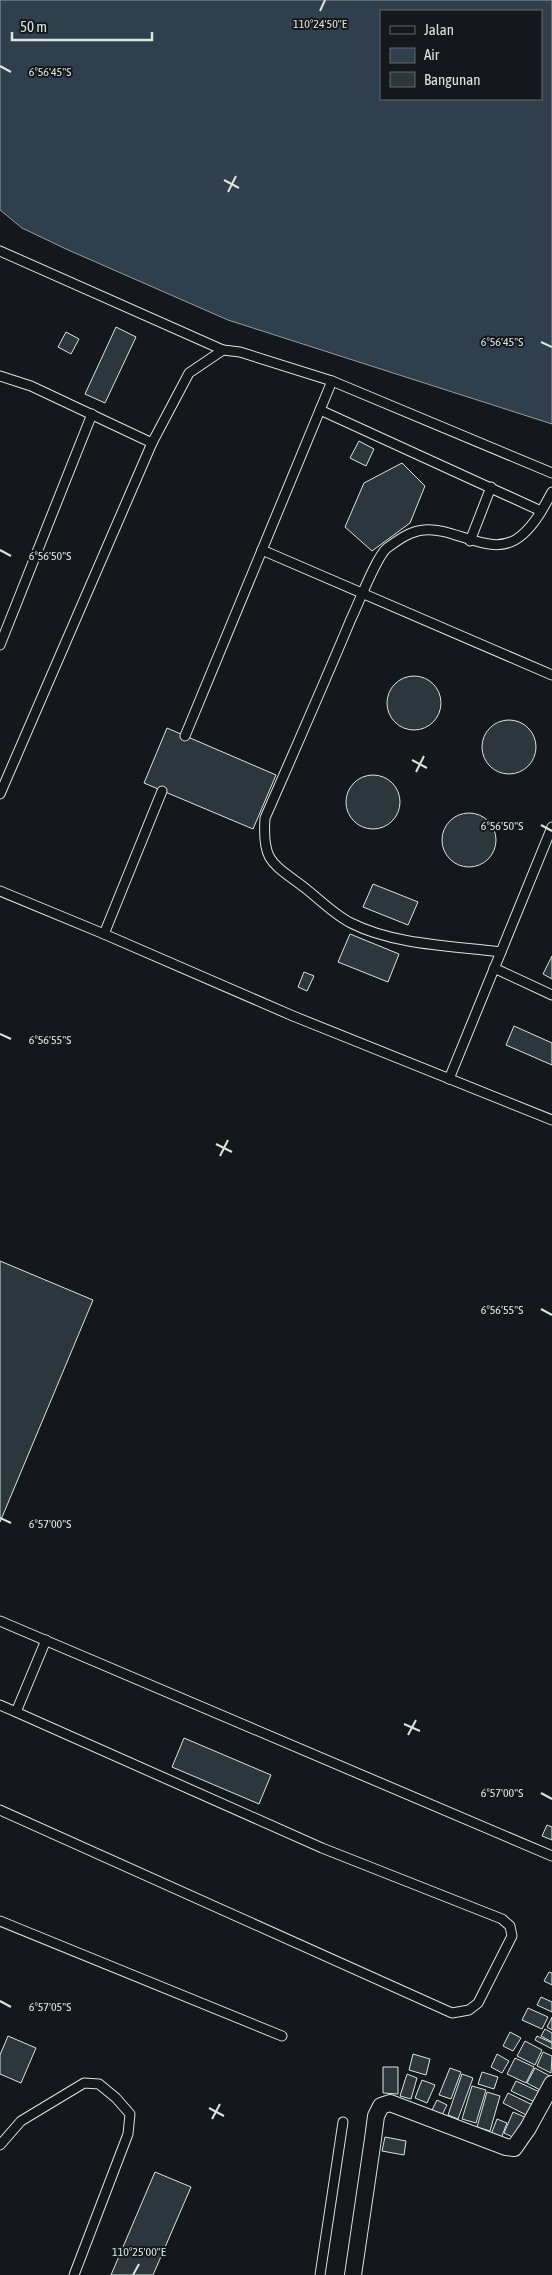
<svg xmlns="http://www.w3.org/2000/svg" width="552" height="2275" viewBox="0 0 552 2275" font-family="'Asap Condensed',sans-serif">
	<style>
		.water { fill: #2f3f4d; stroke: #939e99; fill-rule: evenodd }
		.building { fill: #2c363c; stroke: #d8e6dc }
		.lines { fill: none; stroke-linecap: round; stroke-linejoin: round }
		.lane-casing { stroke: #d8e6dc; stroke-width: 11 }
		.street-casing { stroke: #d8e6dc; stroke-width: 18 }
		.lane { stroke: #14181c; stroke-width: 9 }
		.street { stroke: #14181c; stroke-width: 16 }
		.ticks { fill: none; stroke: #d8e6dc; stroke-width: 2 }
		.ticks-label { font-size: 12px; text-anchor: middle; fill: #d8e6dc; stroke: #14181c; stroke-width: 4; stroke-linejoin: round; paint-order: stroke }
	</style>
	<rect width="100%" height="100%" fill="#14181c"/>
	<path class="water" d="M 0,0 L 552,0 L 552,424 L 228,320 L 66,249 L 22,228 L 0,210 ZM 381,11 L 541,11 L 541,99 L 381,99 Z"/>
	<g class="building">
		<path d="M 116,327 L 136,337 L 105,403 L 85,394 Z"/>
		<path d="M 66,332 L 79,339 L 71,354 L 58,347 Z"/>
		<path d="M 359,441 L 374,449 L 366,466 L 350,458 Z"/>
		<path d="M 402,463 L 425,486 L 410,523 L 372,551 L 345,527 L 364,483 Z"/>
		<circle cx="414" cy="703" r="27"/>
		<circle cx="509" cy="747" r="27"/>
		<path d="M 167,728 L 276,775 L 253,829 L 144,783 Z"/>
		<circle cx="373" cy="802" r="27"/>
		<circle cx="469" cy="840" r="27"/>
		<path d="M 373,884 L 418,902 L 408,925 L 363,907 Z"/>
		<path d="M 350,934 L 399,954 L 388,982 L 338,962 Z"/>
		<path d="M 552,956 L 552,979 L 543,974 Z"/>
		<path d="M 304,972 L 314,976 L 307,991 L 298,987 Z"/>
		<path d="M 514,1026 L 552,1043 L 552,1065 L 506,1045 Z"/>
		<path d="M 0,1261 L 93,1300 L 0,1522 Z"/>
		<path d="M 184,1738 L 271,1775 L 259,1804 L 172,1767 Z"/>
		<path d="M 547,1825 L 552,1827 L 552,1840 L 542,1836 Z"/>
		<path d="M 549,1972 L 552,1973 L 552,1985 L 544,1981 Z"/>
		<path d="M 541,1997 L 552,2002 L 552,2012 L 537,2005 Z"/>
		<path d="M 528,2008 L 548,2017 L 542,2029 L 522,2020 Z"/>
		<path d="M 552,2017 L 552,2030 L 547,2027 Z"/>
		<path d="M 545,2029 L 552,2033 L 552,2042 L 541,2036 Z"/>
		<path d="M 510,2032 L 521,2038 L 513,2051 L 503,2046 Z"/>
		<path d="M 8,2036 L 36,2048 L 21,2083 L 0,2074 L 0,2055 Z"/>
		<path d="M 537,2036 L 552,2043 L 552,2049 L 535,2040 Z"/>
		<path d="M 525,2041 L 542,2050 L 535,2065 L 517,2056 Z"/>
		<path d="M 543,2052 L 552,2056 L 551,2073 L 537,2066 Z"/>
		<path d="M 413,2054 L 430,2059 L 426,2075 L 409,2070 Z"/>
		<path d="M 497,2054 L 509,2061 L 502,2073 L 491,2067 Z"/>
		<path d="M 515,2058 L 534,2067 L 526,2083 L 507,2074 Z"/>
		<path d="M 383,2067 L 398,2067 L 398,2094 L 383,2093 Z"/>
		<path d="M 450,2068 L 461,2072 L 451,2099 L 439,2095 Z"/>
		<path d="M 535,2068 L 550,2076 L 542,2091 L 527,2083 Z"/>
		<path d="M 482,2072 L 498,2077 L 494,2089 L 478,2084 Z"/>
		<path d="M 407,2074 L 417,2078 L 411,2099 L 400,2096 Z"/>
		<path d="M 462,2074 L 473,2078 L 458,2119 L 448,2115 Z"/>
		<path d="M 422,2080 L 435,2085 L 427,2103 L 415,2098 Z"/>
		<path d="M 516,2081 L 544,2094 L 539,2104 L 511,2091 Z"/>
		<path d="M 472,2086 L 486,2090 L 476,2123 L 462,2119 Z"/>
		<path d="M 487,2092 L 500,2096 L 490,2131 L 477,2127 Z"/>
		<path d="M 508,2093 L 537,2107 L 532,2118 L 503,2103 Z"/>
		<path d="M 437,2100 L 447,2105 L 442,2115 L 432,2110 Z"/>
		<path d="M 513,2112 L 529,2119 L 519,2140 L 504,2133 Z"/>
		<path d="M 497,2119 L 507,2123 L 500,2141 L 490,2137 Z"/>
		<path d="M 385,2137 L 406,2141 L 404,2155 L 382,2151 Z"/>
		<path d="M 155,2172 L 191,2187 L 153,2275 L 111,2275 Z"/>
	</g>
	<g class="lines">
		<defs>
			<g id="lane">
				<path d="M 0,251 L 223,350"/>
				<path d="M 0,376 L 31,386 L 152,443"/>
				<path d="M 320,410 L 541,511"/>
				<path d="M 470,541 L 491,487"/>
				<path d="M 262,550 L 552,675"/>
				<path d="M 0,645 L 92,414"/>
				<path d="M 185,736 L 332,381"/>
				<path d="M 0,794 L 152,443 L 189,373 L 223,350 L 240,352 L 332,381 L 552,473"/>
				<path d="M 0,891 L 104,934 L 162,791"/>
				<path d="M 104,934 L 293,1016 L 552,1120"/>
				<path d="M 501,952 C 454,946 394,945 351,923 C 335,915 319,899 305,888 C 272,863 262,862 265,818 C 294,752 323,686 351,619 C 358,605 376,557 387,548 C 398,540 410,531 424,530 C 455,526 493,561 522,535 C 535,524 544,507 552,492"/>
				<path d="M 494,968 L 552,995"/>
				<path d="M 449,1079 L 552,827"/>
				<path d="M 0,1621 L 552,1856"/>
				<path d="M 0,1705 L 16,1712 L 46,1640"/>
				<path d="M 0,1810 L 452,2013 L 469,2010 L 478,2003 L 512,1936 L 510,1926 L 502,1919 L 322,1848 L 16,1712"/>
				<path d="M 0,1921 L 282,2036"/>
				<path d="M 0,2145 L 21,2121 L 84,2083 L 99,2084 L 116,2098 L 130,2114 L 128,2134 L 74,2275"/>
				<path d="M 320,2275 L 343,2122"/>
			</g>
			<path id="street" d="M 353,2275 L 373,2139 L 376,2116 L 381,2106 L 390,2103 L 506,2147 L 514,2148 L 528,2128 L 552,2084"/>
		</defs>
		<use href="#lane" class="lane-casing"/>
		<use href="#street" class="street-casing"/>
		<use href="#lane" class="lane"/>
		<use href="#street" class="street"/>
	</g>
	<path class="ticks" d="M 320,11 L 325,0M 0,66 L 11,72M 224,180 L 239,188M 228,192 L 236,176M 541,342 L 552,347M 0,550 L 11,556M 412,760 L 427,768M 416,772 L 424,756M 541,825 L 552,831M 0,1034 L 11,1039M 216,1144 L 232,1152M 220,1156 L 228,1140M 541,1309 L 552,1315M 0,1518 L 11,1523M 404,1724 L 420,1731M 408,1735 L 416,1720M 541,1793 L 552,1799M 0,2001 L 11,2007M 209,2108 L 224,2116M 212,2119 L 220,2104M 133,2275 L 139,2264"/>
	<g class="ticks-label">
		<text x="320" y="28">110°24'50"E</text>
		<text x="50" y="76">6°56'45"S</text>
		<text x="502" y="346">6°56'45"S</text>
		<text x="50" y="560">6°56'50"S</text>
		<text x="502" y="830">6°56'50"S</text>
		<text x="50" y="1044">6°56'55"S</text>
		<text x="502" y="1314">6°56'55"S</text>
		<text x="50" y="1528">6°57'00"S</text>
		<text x="502" y="1797">6°57'00"S</text>
		<text x="50" y="2011">6°57'05"S</text>
		<text x="139" y="2256">110°25'00"E</text>
	</g>
	<rect x="380" y="10" width="162" height="90" fill="#14181c" stroke="#626a69"/>
	<rect x="390" y="26" width="25" height="8" fill="#14181c" stroke="#626a69"/>
	<text x="424" y="35" font-size="15" fill="#d8e6dc">Jalan</text>
	<rect x="390" y="48" width="25" height="15" fill="#2f3f4d" stroke="#626a69"/>
	<text x="424" y="60" font-size="15" fill="#d8e6dc">Air</text>
	<rect x="390" y="72" width="25" height="15" fill="#2c363c" stroke="#626a69"/>
	<text x="424" y="85" font-size="15" fill="#d8e6dc">Bangunan</text>
	<path d="M12 32v8h140v-8" fill="none" stroke="#d8e6dc" stroke-width="2.5"/>
	<text x="20" y="32" font-size="15" fill="#d8e6dc" stroke="#14181c" stroke-width="4" paint-order="stroke">50 m</text>
</svg>
